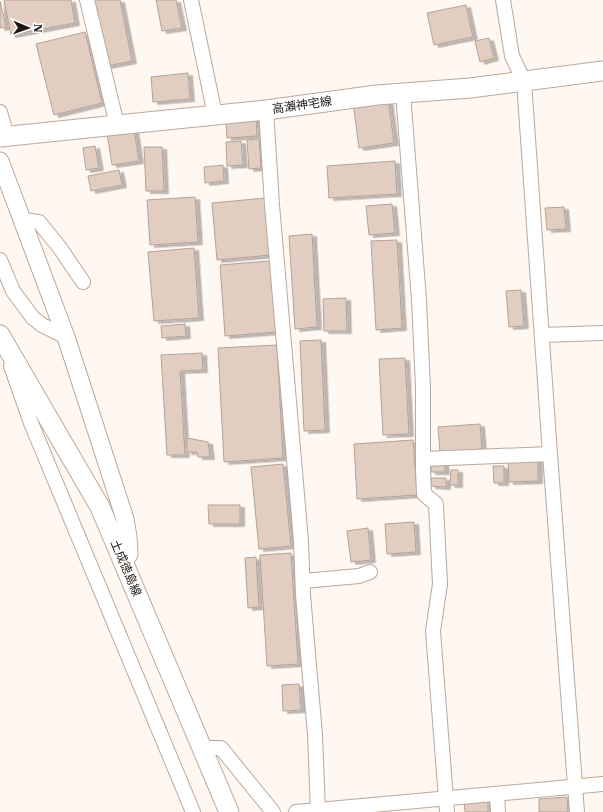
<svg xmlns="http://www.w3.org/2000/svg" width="603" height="812" viewBox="0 0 603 812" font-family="'IBM Plex Serif','Noto Sans JP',serif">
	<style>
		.building { fill: #e2cec1; stroke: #b5a296; filter: url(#shadow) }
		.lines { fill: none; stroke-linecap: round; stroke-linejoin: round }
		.minor-casing { stroke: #bba89c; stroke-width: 16 }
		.tertiary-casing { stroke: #bba89c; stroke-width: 19 }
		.secondary-casing { stroke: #bba89c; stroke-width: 21 }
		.minor { stroke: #fff; stroke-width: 14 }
		.tertiary { stroke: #fff; stroke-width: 17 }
		.secondary { stroke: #fff; stroke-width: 19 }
		.labels { text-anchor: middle; stroke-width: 4; stroke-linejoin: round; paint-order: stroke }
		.street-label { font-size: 12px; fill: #1e1713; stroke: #fff }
	</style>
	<defs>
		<filter id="shadow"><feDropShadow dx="4.5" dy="2.5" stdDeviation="0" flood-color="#0004"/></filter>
	</defs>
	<rect width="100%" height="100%" fill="#fff7f1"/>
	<g class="building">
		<path d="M 4,0 L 71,0 L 75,23 L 11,35 Z"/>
		<path d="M 94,0 L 120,0 L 132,61 L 107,66 Z"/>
		<path d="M 156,0 L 176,0 L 182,28 L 162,31 Z"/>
		<path d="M 0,1 L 6,27 L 0,28 Z"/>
		<path d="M 466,5 L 473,37 L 434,45 L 427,13 Z"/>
		<path d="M 85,32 L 102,103 L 54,115 L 36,44 Z"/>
		<path d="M 489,38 L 494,58 L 480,62 L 475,41 Z"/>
		<path d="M 188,73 L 190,99 L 153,102 L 151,77 Z"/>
		<path d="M 388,98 L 394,143 L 359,148 L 353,103 Z"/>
		<path d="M 256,116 L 257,136 L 227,138 L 226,118 Z"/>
		<path d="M 134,129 L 139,161 L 112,165 L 107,133 Z"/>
		<path d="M 259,139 L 261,168 L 249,169 L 247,140 Z"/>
		<path d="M 241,141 L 243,165 L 227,166 L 226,142 Z"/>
		<path d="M 95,146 L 99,168 L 86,170 L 83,148 Z"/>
		<path d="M 144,147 L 162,147 L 164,191 L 146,191 Z"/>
		<path d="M 395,161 L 397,194 L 329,198 L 327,166 Z"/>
		<path d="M 223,165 L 224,181 L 205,183 L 204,167 Z"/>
		<path d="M 119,170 L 122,185 L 91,191 L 88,176 Z"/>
		<path d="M 195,197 L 198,242 L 150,245 L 147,200 Z"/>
		<path d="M 266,198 L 271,255 L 217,260 L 212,203 Z"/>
		<path d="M 392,204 L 395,233 L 369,235 L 366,206 Z"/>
		<path d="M 564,207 L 566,229 L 547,230 L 545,208 Z"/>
		<path d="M 312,234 L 317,327 L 295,329 L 289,236 Z"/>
		<path d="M 397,240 L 402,328 L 376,330 L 371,241 Z"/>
		<path d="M 194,248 L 199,318 L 154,321 L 148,252 Z"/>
		<path d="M 270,261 L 276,332 L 225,336 L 220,265 Z"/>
		<path d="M 521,290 L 524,326 L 509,327 L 506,291 Z"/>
		<path d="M 346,298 L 347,331 L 324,331 L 323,299 Z"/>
		<path d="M 185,324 L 186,336 L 162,338 L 161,326 Z"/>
		<path d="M 321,340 L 325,430 L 304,431 L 300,341 Z"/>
		<path d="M 277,345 L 283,458 L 224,462 L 218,348 Z"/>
		<path d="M 202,353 L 203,370 L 180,371 L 185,455 L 167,455 L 161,355 Z"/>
		<path d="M 405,358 L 409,434 L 383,435 L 379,359 Z"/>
		<path d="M 480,424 L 482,449 L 440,452 L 438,427 Z"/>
		<path d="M 187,438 L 208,442 L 210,457 L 198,457 L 197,452 L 187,452 Z"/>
		<path d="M 413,440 L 417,495 L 357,499 L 354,444 Z"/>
		<path d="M 538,459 L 538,481 L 509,482 L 508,460 Z"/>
		<path d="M 444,463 L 445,472 L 431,472 L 431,464 Z"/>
		<path d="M 283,464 L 291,546 L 259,549 L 251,467 Z"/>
		<path d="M 493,466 L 504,466 L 504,483 L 494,483 Z"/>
		<path d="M 451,470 L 458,470 L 458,485 L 450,485 Z"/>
		<path d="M 431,478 L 446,478 L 446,487 L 431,486 Z"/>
		<path d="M 208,505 L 240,505 L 240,524 L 209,524 Z"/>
		<path d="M 414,522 L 416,552 L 387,554 L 385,524 Z"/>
		<path d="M 368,528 L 371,560 L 351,562 L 347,531 Z"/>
		<path d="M 291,553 L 298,664 L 267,666 L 260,555 Z"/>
		<path d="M 256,557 L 259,607 L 248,608 L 245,558 Z"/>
		<path d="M 299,684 L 301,710 L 283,711 L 282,685 Z"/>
		<path d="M 567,797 L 568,812 L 539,812 L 539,799 Z"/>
		<path d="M 488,800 L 488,812 L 465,812 L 464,801 Z"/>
	</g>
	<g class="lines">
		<defs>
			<g id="minor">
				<path d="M 87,0 L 117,125"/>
				<path d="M 191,0 L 215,115"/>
				<path d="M 503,0 L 512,56 L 524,81 L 550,454 L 577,812"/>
				<path d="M 403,93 L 419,300 L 423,388 L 423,468 L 424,494 L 436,504 L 440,584 L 433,631 L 447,812"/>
				<path d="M 266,110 L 272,205 L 301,541 L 303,595 L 315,735 L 318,812"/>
				<path d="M 0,112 L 7,137"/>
				<path d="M 23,220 L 39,222 L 60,248 L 83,282"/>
				<path d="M 0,260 L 13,291 L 33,318 L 42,325 L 66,337"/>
				<path d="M 542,335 L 603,333"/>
				<path d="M 11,366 L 31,423 L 193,812"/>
				<path d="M 423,459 L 550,454"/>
				<path d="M 303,581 L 359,576 L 370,572"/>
				<path d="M 202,748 L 221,748 L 273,812"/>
				<path d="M 497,794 L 498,812"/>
				<path d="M 296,812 L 603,784"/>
			</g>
			<path id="tertiary" d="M 0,161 L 66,337 L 125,519 L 128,537 L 129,554 L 123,563"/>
			<g id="secondary">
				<path d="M 0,137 L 117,125 L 266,110 L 377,95 L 470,88 L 603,71"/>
				<path d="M 0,335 L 100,507 L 229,812"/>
			</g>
		</defs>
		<use href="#minor" class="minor-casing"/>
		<use href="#tertiary" class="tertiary-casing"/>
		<use href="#secondary" class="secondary-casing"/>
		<use href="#minor" class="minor"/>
		<use href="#tertiary" class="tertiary"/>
		<use href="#secondary" class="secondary"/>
	</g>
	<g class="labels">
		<g class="street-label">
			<text transform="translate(302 105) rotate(-8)" y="4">高瀬神宅線</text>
			<text transform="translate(126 568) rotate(67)" y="4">土成徳島線</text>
		</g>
	</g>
	<g transform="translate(28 28) rotate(92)" stroke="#ffffff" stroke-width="3" paint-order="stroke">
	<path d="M0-3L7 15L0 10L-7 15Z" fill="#1e1713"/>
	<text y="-6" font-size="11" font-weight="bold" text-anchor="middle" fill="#1e1713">N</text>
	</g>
</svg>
